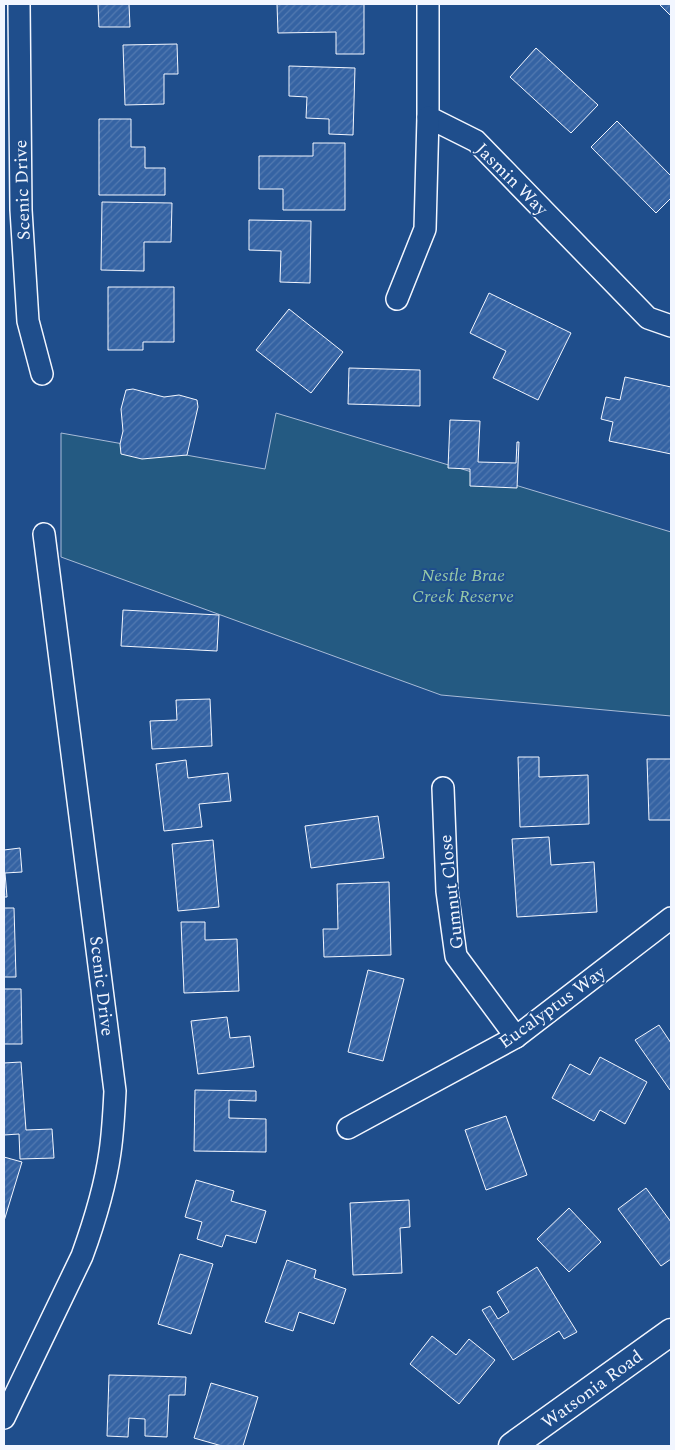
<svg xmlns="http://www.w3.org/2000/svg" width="675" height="1450" viewBox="0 0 675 1450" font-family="Spectral,serif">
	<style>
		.green { fill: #245a82; stroke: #a8bbd7 }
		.building { fill: url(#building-hatch); stroke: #f2f6ff }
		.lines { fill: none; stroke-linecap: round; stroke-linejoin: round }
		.minor-casing { stroke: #f2f6ff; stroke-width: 24 }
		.tertiary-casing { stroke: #f2f6ff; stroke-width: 29 }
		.minor { stroke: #1f4e8c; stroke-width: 21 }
		.tertiary { stroke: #1f4e8c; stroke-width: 26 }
		.labels { text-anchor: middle; stroke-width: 4; stroke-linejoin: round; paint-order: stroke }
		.street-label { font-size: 18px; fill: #f2f6ff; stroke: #1f4e8c }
		.park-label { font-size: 18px; font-style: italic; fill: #97c8a6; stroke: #1f4e8c }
	</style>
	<defs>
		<pattern id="building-hatch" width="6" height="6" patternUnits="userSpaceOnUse" patternTransform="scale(1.25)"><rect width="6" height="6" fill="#3563a3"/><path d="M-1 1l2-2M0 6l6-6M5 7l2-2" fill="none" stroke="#537ab1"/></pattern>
	</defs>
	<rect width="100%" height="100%" fill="#1f4e8c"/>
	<path class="green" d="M 276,413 L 671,532 L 671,716 L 441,695 L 61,557 L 61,433 L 265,469 Z"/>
	<g class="building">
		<path d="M 98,4 L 129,4 L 130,27 L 99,27 Z"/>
		<path d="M 277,4 L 364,4 L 364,54 L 336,54 L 336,32 L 278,33 Z"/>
		<path d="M 659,4 L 671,4 L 671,16 Z"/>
		<path d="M 177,44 L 178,74 L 164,74 L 164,104 L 125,105 L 123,45 Z"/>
		<path d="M 536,48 L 598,105 L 571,133 L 510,77 Z"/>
		<path d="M 289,66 L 355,68 L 353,135 L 329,134 L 329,119 L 306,118 L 307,97 L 289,96 Z"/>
		<path d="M 99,119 L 131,119 L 131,147 L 145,147 L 145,168 L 165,168 L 165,195 L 99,195 Z"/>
		<path d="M 617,121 L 671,176 L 671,198 L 656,213 L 591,147 Z"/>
		<path d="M 313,143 L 345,143 L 345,210 L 283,210 L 283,189 L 259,189 L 259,156 L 313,156 Z"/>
		<path d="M 102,202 L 172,203 L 171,242 L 144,242 L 144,271 L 101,270 Z"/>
		<path d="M 249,220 L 311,221 L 310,283 L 280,282 L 281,251 L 249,250 Z"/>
		<path d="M 108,287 L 174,287 L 174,342 L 143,342 L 143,350 L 108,350 Z"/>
		<path d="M 489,293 L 571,333 L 538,400 L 493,378 L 506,351 L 470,333 Z"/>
		<path d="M 289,309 L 343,352 L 311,393 L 256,350 Z"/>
		<path d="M 349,368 L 420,370 L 420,406 L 348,404 Z"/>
		<path d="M 625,377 L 671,387 L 671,454 L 609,441 L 613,422 L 601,419 L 606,397 L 620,400 Z"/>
		<path d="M 133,389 L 164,397 L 179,395 L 197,400 L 198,407 L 187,455 L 142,459 L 121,454 L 120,444 L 123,431 L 121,409 L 126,390 Z"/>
		<path d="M 450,420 L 480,421 L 478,462 L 516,463 L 517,442 L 519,442 L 517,488 L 470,486 L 470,469 L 448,468 Z"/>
		<path d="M 123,610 L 219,615 L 217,651 L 121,646 Z"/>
		<path d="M 210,699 L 212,746 L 152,749 L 150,721 L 177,720 L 176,700 Z"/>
		<path d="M 518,757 L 539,757 L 539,777 L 588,775 L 589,824 L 520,827 Z"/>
		<path d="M 647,759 L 671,759 L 671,820 L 649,820 Z"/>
		<path d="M 186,760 L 188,778 L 228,773 L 231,801 L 199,804 L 202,827 L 164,831 L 156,764 Z"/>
		<path d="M 378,816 L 384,858 L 311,868 L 305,826 Z"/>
		<path d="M 549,837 L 551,865 L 594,862 L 597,912 L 517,917 L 512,839 Z"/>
		<path d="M 213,840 L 219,907 L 178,911 L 172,844 Z"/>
		<path d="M 20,848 L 22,872 L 5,873 L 7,897 L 4,897 L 4,850 Z"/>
		<path d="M 389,882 L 391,955 L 324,957 L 323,929 L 338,929 L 337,884 Z"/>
		<path d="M 4,908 L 14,908 L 16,977 L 4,977 Z"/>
		<path d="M 181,922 L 205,922 L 205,940 L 237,939 L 239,991 L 184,993 Z"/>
		<path d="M 368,970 L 404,979 L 383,1061 L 348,1052 Z"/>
		<path d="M 4,989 L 21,989 L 22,1044 L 4,1044 Z"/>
		<path d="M 227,1017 L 230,1038 L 250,1036 L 254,1067 L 198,1074 L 191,1021 Z"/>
		<path d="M 659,1025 L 671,1043 L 671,1089 L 670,1090 L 635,1040 Z"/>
		<path d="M 600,1057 L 647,1082 L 625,1124 L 600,1110 L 594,1121 L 552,1098 L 570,1064 L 590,1075 Z"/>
		<path d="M 21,1062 L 26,1130 L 52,1129 L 54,1158 L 20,1159 L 19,1134 L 4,1135 L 4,1063 Z"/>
		<path d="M 195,1090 L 256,1091 L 256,1101 L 229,1100 L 229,1118 L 266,1119 L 266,1152 L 194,1151 Z"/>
		<path d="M 506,1116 L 527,1175 L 486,1190 L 465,1130 Z"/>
		<path d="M 4,1157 L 22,1162 L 4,1221 Z"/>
		<path d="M 196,1180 L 234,1191 L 231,1201 L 266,1211 L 256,1243 L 226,1235 L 222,1247 L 197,1239 L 202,1222 L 185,1217 Z"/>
		<path d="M 646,1188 L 671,1222 L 671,1259 L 661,1266 L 618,1209 Z"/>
		<path d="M 409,1200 L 410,1227 L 400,1228 L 402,1273 L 353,1275 L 350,1203 Z"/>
		<path d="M 569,1208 L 601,1242 L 569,1272 L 537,1239 Z"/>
		<path d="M 180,1254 L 213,1264 L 191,1334 L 158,1324 Z"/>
		<path d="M 287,1260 L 316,1270 L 314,1278 L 346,1289 L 334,1324 L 299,1312 L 293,1331 L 265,1322 Z"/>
		<path d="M 537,1267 L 577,1332 L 564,1339 L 559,1331 L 513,1360 L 482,1310 L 490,1306 L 498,1319 L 509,1312 L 497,1292 Z"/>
		<path d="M 432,1336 L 456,1355 L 469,1339 L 495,1360 L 459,1404 L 410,1364 Z"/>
		<path d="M 109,1375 L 186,1377 L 185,1395 L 169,1395 L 167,1437 L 145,1436 L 145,1419 L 129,1418 L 128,1437 L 107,1436 Z"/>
		<path d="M 211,1383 L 258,1397 L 243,1446 L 222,1446 L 194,1438 Z"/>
	</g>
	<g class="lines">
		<defs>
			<g id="minor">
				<path d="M 19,4 L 21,210 L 28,321 L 42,374"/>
				<path d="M 428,4 L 428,117 L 476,141 L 648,318 L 671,326"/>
				<path d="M 397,299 L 425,229 L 428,117"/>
				<path d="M 443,788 L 447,891 L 456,956 L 516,1037"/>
				<path d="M 348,1128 L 516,1037 L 671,918"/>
				<path d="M 4,1418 L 82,1256 C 94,1223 105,1188 110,1152 C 113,1132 114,1111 115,1091 L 44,534"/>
			</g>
			<path id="tertiary" d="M 512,1446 L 671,1332"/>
		</defs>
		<use href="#minor" class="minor-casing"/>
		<use href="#tertiary" class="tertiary-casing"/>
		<use href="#minor" class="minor"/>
		<use href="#tertiary" class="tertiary"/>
	</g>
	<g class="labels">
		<g class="street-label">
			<text transform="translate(512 179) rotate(45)" y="6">Jasmin Way</text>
			<text transform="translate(22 190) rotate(-92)" y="6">Scenic Drive</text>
			<text transform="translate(451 892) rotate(-96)" y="6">Gumnut Close</text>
			<text transform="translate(102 986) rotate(83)" y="6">Scenic Drive</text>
			<text transform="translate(552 1007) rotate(-36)" y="6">Eucalyptus Way</text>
			<text transform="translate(592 1389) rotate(-36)" y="6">Watsonia Road</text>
		</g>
		<g class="park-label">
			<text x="463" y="581">Nestle Brae<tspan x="463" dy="21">Creek Reserve</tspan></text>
		</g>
	</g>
	<rect width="675" height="1450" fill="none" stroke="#f2f6ff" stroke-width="10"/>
</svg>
